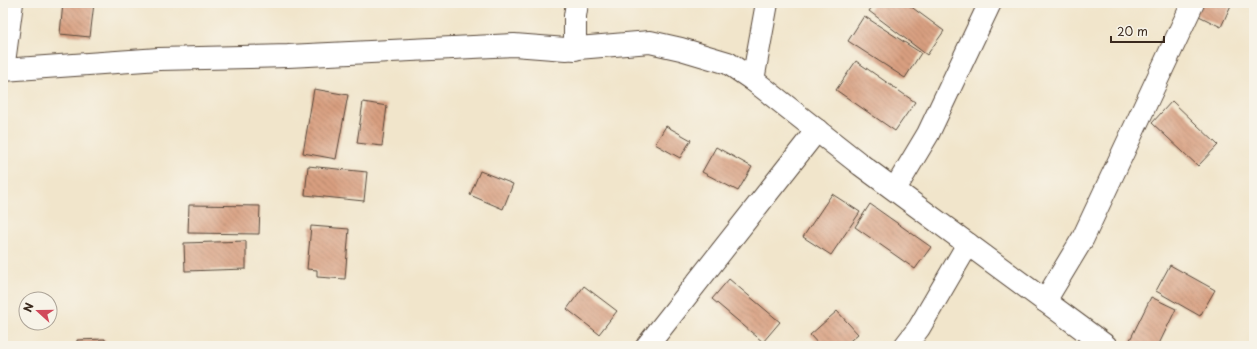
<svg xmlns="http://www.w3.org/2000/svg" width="1257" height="349" viewBox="0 0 1257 349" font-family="'Playpen Sans',sans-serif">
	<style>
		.building { fill: url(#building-back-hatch) }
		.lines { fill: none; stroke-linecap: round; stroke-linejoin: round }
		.minor-casing { stroke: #564638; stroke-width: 24 }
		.minor { stroke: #fff; stroke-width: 22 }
	</style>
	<defs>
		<pattern id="building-back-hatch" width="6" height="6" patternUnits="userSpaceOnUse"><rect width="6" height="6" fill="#d89f80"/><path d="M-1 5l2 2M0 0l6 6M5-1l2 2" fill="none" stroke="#b08268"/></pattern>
	</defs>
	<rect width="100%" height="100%" fill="#f7f3e8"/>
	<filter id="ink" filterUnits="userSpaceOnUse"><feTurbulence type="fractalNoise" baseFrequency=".025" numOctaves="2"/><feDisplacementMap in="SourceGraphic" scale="8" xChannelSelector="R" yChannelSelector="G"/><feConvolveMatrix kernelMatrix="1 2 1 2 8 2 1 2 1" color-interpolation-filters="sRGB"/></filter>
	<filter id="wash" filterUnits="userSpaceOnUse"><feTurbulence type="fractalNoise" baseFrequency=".012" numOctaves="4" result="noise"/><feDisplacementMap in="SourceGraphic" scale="16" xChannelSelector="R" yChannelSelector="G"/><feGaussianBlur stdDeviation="0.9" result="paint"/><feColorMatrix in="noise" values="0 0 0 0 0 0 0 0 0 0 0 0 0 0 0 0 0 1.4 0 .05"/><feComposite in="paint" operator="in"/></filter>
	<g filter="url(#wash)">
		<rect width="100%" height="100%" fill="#f1e5cb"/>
		<g id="blocks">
			<g class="building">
				<path d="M 63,3 L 94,3 L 90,37 L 60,34 Z"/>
				<path d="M 875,3 L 906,3 L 944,31 L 927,55 L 869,11 Z"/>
				<path d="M 1198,3 L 1232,3 L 1221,27 L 1193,13 Z"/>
				<path d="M 864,16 L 921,53 L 905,78 L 848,41 Z"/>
				<path d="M 856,61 L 915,102 L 895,131 L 836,90 Z"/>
				<path d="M 314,89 L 348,95 L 336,159 L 303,153 Z"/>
				<path d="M 1172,101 L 1218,145 L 1198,166 L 1152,123 Z"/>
				<path d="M 363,102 L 387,106 L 382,146 L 357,143 Z"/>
				<path d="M 666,126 L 691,140 L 680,158 L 655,144 Z"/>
				<path d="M 716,147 L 752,167 L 738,191 L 702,172 Z"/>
				<path d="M 308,166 L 367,172 L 364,201 L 305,195 Z"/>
				<path d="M 480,171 L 513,184 L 503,209 L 470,195 Z"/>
				<path d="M 832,194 L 860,212 L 831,255 L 803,237 Z"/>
				<path d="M 870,204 L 931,247 L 915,269 L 855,227 Z"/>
				<path d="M 189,205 L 260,206 L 259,234 L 188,233 Z"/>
				<path d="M 311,226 L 349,229 L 345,279 L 317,277 L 317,270 L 307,269 Z"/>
				<path d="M 246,241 L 246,269 L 185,271 L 184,243 Z"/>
				<path d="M 1170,265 L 1215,290 L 1200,316 L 1156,291 Z"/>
				<path d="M 729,279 L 780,322 L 763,342 L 712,299 Z"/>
				<path d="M 584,286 L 617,311 L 599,334 L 567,309 Z"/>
				<path d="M 1151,297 L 1176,309 L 1158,346 L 1132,346 L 1128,344 Z"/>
				<path d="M 837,311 L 858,334 L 844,346 L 820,346 L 810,335 Z"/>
				<path d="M 105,339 L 105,346 L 77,346 L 77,340 Z"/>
			</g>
		</g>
	</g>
	<g filter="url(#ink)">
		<use href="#blocks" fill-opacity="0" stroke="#564638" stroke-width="1"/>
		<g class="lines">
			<defs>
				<g id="minor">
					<path d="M 575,49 L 575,16 L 577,3"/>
					<path d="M 3,70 L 159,59 L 288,56 L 514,45 L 566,49 L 650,42 L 681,49 L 728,63 L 753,80 L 861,165 L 1106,346"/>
					<path d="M 3,70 L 12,3"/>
					<path d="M 753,80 L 767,3"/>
					<path d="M 895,189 L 928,134 L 990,3"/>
					<path d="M 1045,301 L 1083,238 L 1193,3"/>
					<path d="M 647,346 L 817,130"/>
					<path d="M 905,346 L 919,328 L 968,244"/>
				</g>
			</defs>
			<use href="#minor" class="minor-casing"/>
			<use href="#minor" class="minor"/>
		</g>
	</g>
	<rect width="1257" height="349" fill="none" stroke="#f7f3e8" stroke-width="16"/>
	<g transform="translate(38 311) rotate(291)"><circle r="19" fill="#f7f3e8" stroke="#aca397"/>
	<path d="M0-3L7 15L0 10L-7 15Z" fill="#d1495b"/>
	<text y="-6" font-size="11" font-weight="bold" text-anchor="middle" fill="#3b2a1e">N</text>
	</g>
	<path d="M1111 36v6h53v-6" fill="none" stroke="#3b2a1e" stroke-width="2"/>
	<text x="1117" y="36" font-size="12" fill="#3b2a1e" stroke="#f7f3e8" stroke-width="3" paint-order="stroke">20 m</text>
</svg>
